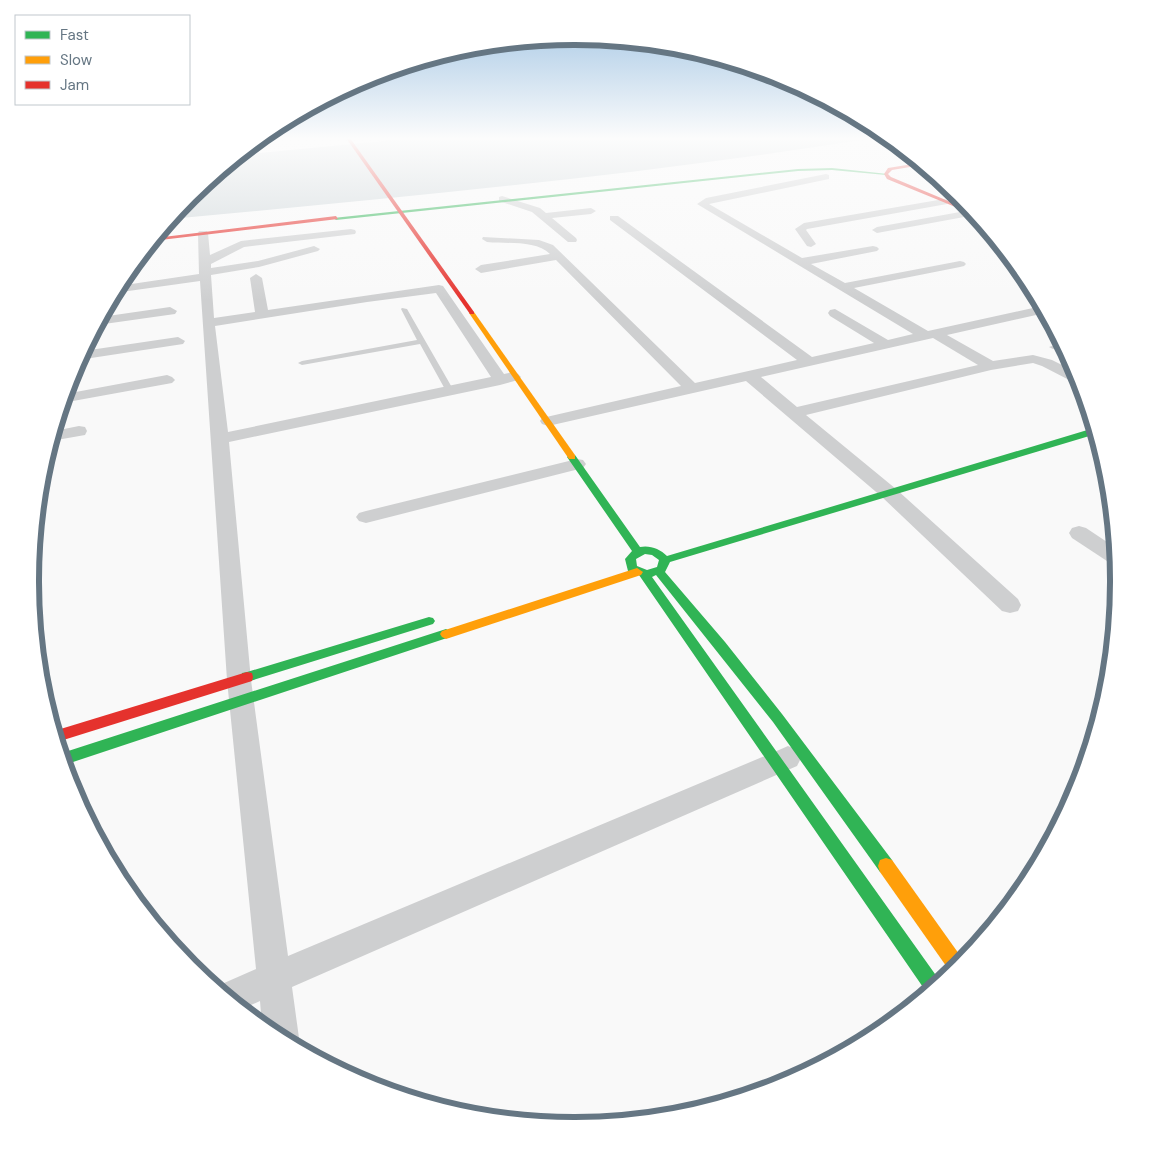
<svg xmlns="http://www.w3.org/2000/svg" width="1149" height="1162" viewBox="0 0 1149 1162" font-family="'DM Sans',sans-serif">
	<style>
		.water { fill: #ced6d9 }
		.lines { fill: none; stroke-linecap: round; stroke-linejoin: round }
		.lane { fill: #cecfd0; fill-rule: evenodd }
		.street { fill: #cecfd0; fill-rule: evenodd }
		.fast { fill: #30b455; fill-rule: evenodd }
		.slow { fill: #ff9f0a; fill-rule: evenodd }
		.jam { fill: #e5322d; fill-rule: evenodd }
		.rim { fill: none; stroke: #657683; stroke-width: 6 }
	</style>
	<rect width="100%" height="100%" fill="#f9f9f9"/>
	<path class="water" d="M 415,138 L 874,138 C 641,175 406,197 170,219 L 190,196 L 239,155 Z"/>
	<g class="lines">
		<g class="lane">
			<path d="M 402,308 L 407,309 L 454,391 L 453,393 L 446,391 L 420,344 L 302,365 L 298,363 L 302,361 L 417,340 L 401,309 Z"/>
			<path d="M 1062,343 L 1064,347 L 1053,349 L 1049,347 Z"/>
		</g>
		<g class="street">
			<path d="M 826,174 L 829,175 L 829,179 L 709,204 L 802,258 L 873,246 L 877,247 L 879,249 L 877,251 L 811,264 L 845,283 L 960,261 L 964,262 L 966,264 L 964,266 L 960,267 L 854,288 L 928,331 L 1042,306 L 1045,313 L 947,335 L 993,361 L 1033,355 L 1052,360 L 1078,373 L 1081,384 L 1075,383 L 1042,366 L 1033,363 L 991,370 L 806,415 L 896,489 L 1018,599 L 1021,605 L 1018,611 L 1010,613 L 1002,611 L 882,497 L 746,381 L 548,426 L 542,424 L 540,421 L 542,418 L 681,386 L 556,260 L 481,273 L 475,269 L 481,265 L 550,254 C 536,240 506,244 487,242 L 482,239 L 483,237 L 539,240 L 553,245 L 695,383 L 797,360 L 610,220 L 610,216 L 618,216 L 812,357 L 874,343 L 830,316 L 828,313 L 830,310 L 835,309 L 888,340 L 913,334 L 697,204 L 706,198 ZM 933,338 L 978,365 L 797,407 L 761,377 Z"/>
			<path d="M 502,196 L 540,208 L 546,213 L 591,208 L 596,211 L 591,214 L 552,218 L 576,238 L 577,240 L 576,242 L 568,242 L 532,212 L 499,201 L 499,197 Z"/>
			<path d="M 944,199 L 947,200 L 947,204 L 807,229 L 806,230 L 816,244 L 811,247 L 807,246 L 795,229 L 804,223 Z"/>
			<path d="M 971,210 L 975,215 L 877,233 L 872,230 L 877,227 Z"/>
			<path d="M 351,229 L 355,230 L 356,232 L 355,234 L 244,247 L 211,264 L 211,268 L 258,261 L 314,246 L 320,249 L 318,251 L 259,267 L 211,275 L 214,318 L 255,312 L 250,278 L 256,274 L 262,278 L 268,310 L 439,285 L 443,286 L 504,374 L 513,372 L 518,374 L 521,377 L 518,380 L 500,385 L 229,442 L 251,680 L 288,956 L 779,750 L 788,746 L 797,750 L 801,758 L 797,766 L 292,987 L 299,1038 L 295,1046 L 272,1034 L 262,1026 L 260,1001 L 242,1009 L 215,987 L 256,969 L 227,680 L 200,281 L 114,293 L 118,286 L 199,274 L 198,233 L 199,231 L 207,231 L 208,233 L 210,255 L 241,241 ZM 436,293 L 491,377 L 228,432 L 215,326 L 367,302 Z"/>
			<path d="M 136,261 L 143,262 L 145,264 L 143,266 L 130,268 Z"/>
			<path d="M 170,307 L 177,311 L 175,314 L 97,325 L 101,317 Z"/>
			<path d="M 178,337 L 185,341 L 183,344 L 78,360 L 83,351 Z"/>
			<path d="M 167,375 L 172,377 L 175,380 L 172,383 L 62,403 L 65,394 Z"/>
			<path d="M 79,426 L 85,427 L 87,431 L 85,435 L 51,441 L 54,431 Z"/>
			<path d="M 577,459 L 583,460 L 586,464 L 583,468 L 366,523 L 359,521 L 356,517 L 359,513 L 366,511 Z"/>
			<path d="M 1079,526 L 1086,528 L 1116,548 L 1117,565 L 1110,563 L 1072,538 L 1069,533 L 1072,528 Z"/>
		</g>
		<g class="fast">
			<path d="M 832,168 L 888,174 L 886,175 L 832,170 L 798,171 L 336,220 L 333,218 L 798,169 Z"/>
			<path d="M 1094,428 L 1096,434 L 670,562 L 665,572 L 725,642 L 782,714 L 892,860 L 894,866 L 892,872 L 886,874 L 880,872 L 773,722 L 656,575 L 652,577 L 940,981 L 927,993 L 639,575 L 628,571 L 625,559 L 632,551 L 567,457 L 569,455 L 575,455 L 640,547 C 650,545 660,549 667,556 ZM 645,554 L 652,555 L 659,560 L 657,567 L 647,570 L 637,566 L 636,559 Z"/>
			<path d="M 429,617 L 433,618 L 435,621 L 433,624 L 247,682 L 242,681 L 241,677 L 242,673 L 247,672 Z"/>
			<path d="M 446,629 L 450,631 L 452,634 L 450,637 L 64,765 L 60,753 L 62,753 Z"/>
		</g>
		<g class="slow">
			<path d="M 472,311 L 474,312 L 575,455 L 575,459 L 569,459 L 469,313 Z"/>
			<path d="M 637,568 L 643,572 L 641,575 L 446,639 L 442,637 L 440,634 L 442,631 Z"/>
			<path d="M 886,858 L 892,860 L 964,961 L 951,973 L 880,872 L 878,866 L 880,860 Z"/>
		</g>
		<g class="jam">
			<path d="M 346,138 L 350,138 L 474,312 L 474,314 L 470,314 Z"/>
			<path d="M 919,163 L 922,165 L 892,170 L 888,174 L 891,177 L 972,211 L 975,215 L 887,179 L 884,174 L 888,168 Z"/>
			<path d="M 336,216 L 338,219 L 152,241 L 155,238 Z"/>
			<path d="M 247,672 L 252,673 L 253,677 L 252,681 L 57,742 L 54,731 Z"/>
		</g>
	</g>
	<linearGradient id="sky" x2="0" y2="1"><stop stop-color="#9dc2e2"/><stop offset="0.46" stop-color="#fcfcfc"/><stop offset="1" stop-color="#fcfcfc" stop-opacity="0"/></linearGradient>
	<rect width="1149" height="301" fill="url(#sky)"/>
	<path d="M0 0H1149V1162H0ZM574 45H575A535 535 0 0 1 1110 580V582A535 535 0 0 1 575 1117H574A535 535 0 0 1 39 582V580A535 535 0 0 1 574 45Z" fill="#fff" fill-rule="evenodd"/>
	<path class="rim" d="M574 45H575A535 535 0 0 1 1110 580V582A535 535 0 0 1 575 1117H574A535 535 0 0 1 39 582V580A535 535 0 0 1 574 45Z"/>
	<rect x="15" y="15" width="175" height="90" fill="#ffffff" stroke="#c1c8cd"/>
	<rect x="25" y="31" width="25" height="8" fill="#30b455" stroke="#c1c8cd"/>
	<text x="60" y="40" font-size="15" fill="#657683">Fast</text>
	<rect x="25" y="56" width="25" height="8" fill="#ff9f0a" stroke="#c1c8cd"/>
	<text x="60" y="65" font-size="15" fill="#657683">Slow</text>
	<rect x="25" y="81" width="25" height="8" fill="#e5322d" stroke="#c1c8cd"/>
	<text x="60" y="90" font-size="15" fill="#657683">Jam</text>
</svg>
